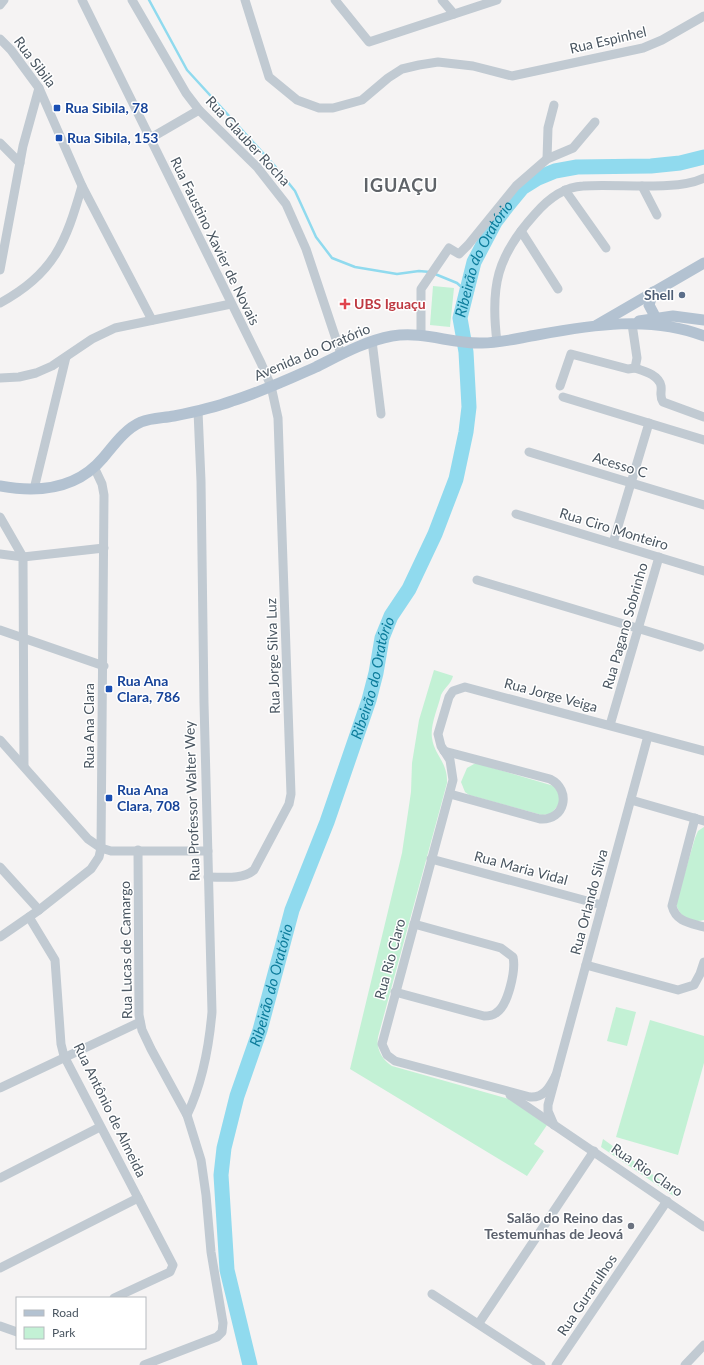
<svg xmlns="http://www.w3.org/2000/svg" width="704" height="1365" viewBox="0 0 704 1365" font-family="Lato,sans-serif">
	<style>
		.green { fill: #c3f1d5 }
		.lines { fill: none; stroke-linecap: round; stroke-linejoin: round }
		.stream { stroke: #90daee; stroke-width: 2.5 }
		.river { stroke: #90daee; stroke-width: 15 }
		.minor { stroke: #c1cad2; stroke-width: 9 }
		.major { stroke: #b3c2d1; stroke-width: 11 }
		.transit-dot { fill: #1a4fb4; stroke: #fff; stroke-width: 1.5 }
		.service-dot { fill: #5c6f8a; stroke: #fff; stroke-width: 1.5 }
		.health-dot { fill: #e0444e; stroke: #fff; stroke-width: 1.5 }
		.worship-dot { fill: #6b7280; stroke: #fff; stroke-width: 1.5 }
		.labels { text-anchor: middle; stroke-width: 3; stroke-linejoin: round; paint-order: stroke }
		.street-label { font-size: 14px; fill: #4a5661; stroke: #fff }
		.transit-label { font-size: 14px; font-weight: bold; fill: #164399; stroke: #fff; text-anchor: start }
		.service-label { font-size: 14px; font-weight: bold; fill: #4e5e75; stroke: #fff; text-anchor: end }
		.health-label { font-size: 14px; font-weight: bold; fill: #be3a42; stroke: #fff; text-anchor: start }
		.worship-label { font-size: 14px; font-weight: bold; fill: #5b616d; stroke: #fff; text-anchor: end }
		.water-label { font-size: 15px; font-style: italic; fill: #0c7c9b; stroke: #fff }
		.district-label { font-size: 18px; font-weight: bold; letter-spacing: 1px; fill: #5f6368; stroke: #fff }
	</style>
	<rect width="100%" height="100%" fill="#f5f3f3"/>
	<g class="green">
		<path d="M 433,286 L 454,288 L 450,327 L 430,325 Z"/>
		<path d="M 434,670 L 453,676 C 451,684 445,687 441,695 C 438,708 430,725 432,738 C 434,755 448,762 447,783 L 378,1037 C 376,1049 382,1060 392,1066 L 509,1099 L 547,1125 L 534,1144 L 544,1151 L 527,1176 L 350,1069 L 402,853 L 411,792 L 412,763 L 419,720 Z"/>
		<path d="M 474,764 L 479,764 L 554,786 L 559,793 L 559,804 L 551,814 L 542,815 L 469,795 L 465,792 L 461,782 L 467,768 Z"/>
		<path d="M 704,827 L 704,920 C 691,924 678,916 676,903 L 695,838 L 698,831 Z"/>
		<path d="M 616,1007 L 636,1012 L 627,1046 L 607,1041 Z"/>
		<path d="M 650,1020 L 704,1036 L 704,1063 L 678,1155 L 616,1137 Z"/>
		<path d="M 603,1139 L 677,1192 L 675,1197 L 601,1147 Z"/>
	</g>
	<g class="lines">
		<g class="stream">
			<path d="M 149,0 L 187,70 L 274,165 L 295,191 L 316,237 L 332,258 L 355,267 L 397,274 L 419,271 L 430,272"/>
			<path d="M 435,274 L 457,283 L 467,292"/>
		</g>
		<path class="river" id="s1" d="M 250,1365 L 227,1270 L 221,1175 L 224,1148 L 237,1096 L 260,1030 L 292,910 L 327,822 L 369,700 L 376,673 L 382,638 L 391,616 L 409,589 L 435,534 L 456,479 L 466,432 L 469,407 L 466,352 L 460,318 L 474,262 L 495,222 L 508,205 L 522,188 L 538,178 L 555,171 L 577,167 L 651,166 L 680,163 L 704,157"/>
		<g class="minor">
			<path d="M 82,0 L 261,363 L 271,386 L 278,418 L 291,794 L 289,804 L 254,870 C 242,880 224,877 208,877"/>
			<path d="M 132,0 L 186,93 L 199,110 L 257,167 L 286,204 L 306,249 L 341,354"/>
			<path d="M 245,0 L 269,77 L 297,100 L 319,108 L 333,108 L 362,100 L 388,78 L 402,69 L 419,65 L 438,62 L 473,66 L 512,76 L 643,48 L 662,40 L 704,16"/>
			<path d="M 335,0 L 369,42 L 497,0"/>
			<path d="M 442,0 L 454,14"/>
			<path d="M 0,5 L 4,0"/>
			<path d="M 0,39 L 11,50 L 39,88 L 82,186 C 66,242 54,274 0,303"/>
			<path d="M 149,139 L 199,110"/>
			<path d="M 0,143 L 20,163"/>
			<path d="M 547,159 L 548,128 L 554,105"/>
			<path d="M 82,186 L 152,320"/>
			<path d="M 642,186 L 657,215"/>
			<path d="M 565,190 L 606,248"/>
			<path d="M 521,231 L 558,289"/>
			<path d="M 0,270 L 23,146 L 39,88"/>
			<path d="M 421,335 L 421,289 L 449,248 L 459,254 L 468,245 L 516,186 L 547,159 L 573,148 L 595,122"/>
			<path d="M 372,341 L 381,414"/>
			<path d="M 497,342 C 490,286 497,256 535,214 C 548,199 563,187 583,186 C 617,183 674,192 704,178"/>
			<path d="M 635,368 C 644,371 659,375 661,386 C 662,392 659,396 663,402 L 704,417"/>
			<path d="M 0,378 L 19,377 L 36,373 L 52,366 L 92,339 L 115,328 L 231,304"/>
			<path d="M 560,386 L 571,354 L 628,369 L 635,368 L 637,358 L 632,324"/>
			<path d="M 563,397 L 704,440"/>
			<path d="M 529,452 L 704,505"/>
			<path d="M 34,489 L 66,357"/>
			<path d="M 516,514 L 704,571"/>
			<path d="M 0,517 L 23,557 L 24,766"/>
			<path d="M 613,543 L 649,423"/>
			<path d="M 0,554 L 23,557 L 104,548"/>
			<path d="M 477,580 L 700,647"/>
			<path d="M 0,630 L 104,666"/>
			<path d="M 610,725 L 659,557"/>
			<path d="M 0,740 L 88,839 L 101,848 L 111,851 L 208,851"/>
			<path d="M 444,751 L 550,779 C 572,790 565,821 540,819 L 450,794"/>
			<path d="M 631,800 L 704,821"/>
			<path d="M 695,818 L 672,906 C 676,922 690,923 704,927"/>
			<path d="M 138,850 L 139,1015 L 142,1030 L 151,1049 L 187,1115 L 201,1160 L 206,1195 L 211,1252 L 223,1323 L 222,1332 L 217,1337 L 144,1365"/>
			<path d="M 431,859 L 602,905"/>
			<path d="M 0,867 L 39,910"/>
			<path d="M 29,917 L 55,960 L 61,1044 L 64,1056 L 173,1265 L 170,1272 L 114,1298"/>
			<path d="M 0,937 L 39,910 L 91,869 L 99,857 L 101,848 L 104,495 L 102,484 L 94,467"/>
			<path d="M 586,965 L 678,990 L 694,985 L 700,974 L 704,962"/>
			<path d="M 395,992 L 484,1016 C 488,1016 492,1016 496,1013 C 508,1006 516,970 513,957 L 501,948 L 414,924"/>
			<path d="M 556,1075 C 550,1086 545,1098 530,1097 L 395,1061 L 387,1055 L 382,1044 L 453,780 L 450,760 L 441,746 L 438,734 L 449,697 L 453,691 L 465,687 L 704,751"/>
			<path d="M 0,1088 L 140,1022"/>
			<path d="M 510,1095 L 704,1227"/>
			<path d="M 187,1115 C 202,1084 209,1047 212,1012 L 204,703 L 201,481 L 198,411"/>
			<path d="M 554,1125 L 548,1111 L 548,1105 L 648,736"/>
			<path d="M 0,1178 L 100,1127"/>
			<path d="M 0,1268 L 138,1198"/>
			<path d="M 432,1294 L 541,1365"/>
			<path d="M 479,1323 L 594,1151"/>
			<path d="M 0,1326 L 17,1332"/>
			<path d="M 556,1365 L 667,1201"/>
			<path d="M 685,1365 L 704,1345"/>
		</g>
		<g class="major">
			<path d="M 653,292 L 649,305 L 658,322"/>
			<path d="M 639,321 L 673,316 L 704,320"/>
			<path d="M 597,325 L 704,263"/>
			<path d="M 0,486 C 38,493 77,489 103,458 C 114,445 125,429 141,422 C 151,418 163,418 174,416 C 194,412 213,408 232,401 C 261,392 289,379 316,367 C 340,355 365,341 392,336 C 425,331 451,344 482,343 C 500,343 519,338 537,335 C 591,325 651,315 704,336"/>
		</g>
	</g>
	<g class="transit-dot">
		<rect x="53" y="104" width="8" height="8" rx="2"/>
		<rect x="55" y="134" width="8" height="8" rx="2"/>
		<rect x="105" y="685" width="8" height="8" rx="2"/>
		<rect x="105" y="794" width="8" height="8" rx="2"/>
	</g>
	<circle class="service-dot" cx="682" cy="295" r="4"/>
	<path class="health-dot" d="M343 298h4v4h4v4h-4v4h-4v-4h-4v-4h4z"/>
	<circle class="worship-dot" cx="631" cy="1226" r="4"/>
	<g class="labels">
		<g class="street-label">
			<text transform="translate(608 40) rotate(-13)" y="5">Rua Espinhel</text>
			<text transform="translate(35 62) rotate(53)" y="5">Rua Sibila</text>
			<text transform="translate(248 141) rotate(47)" y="5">Rua Glauber Rocha</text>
			<text transform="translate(215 241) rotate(64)" y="5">Rua Faustino Xavier de Novais</text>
			<text transform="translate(312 352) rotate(-23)" y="5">Avenida do Oratório</text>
			<text transform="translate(620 465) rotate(17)" y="5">Acesso C</text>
			<text transform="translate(614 529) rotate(17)" y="5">Rua Ciro Monteiro</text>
			<text transform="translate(625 626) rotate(-74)" y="5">Rua Pagano Sobrinho</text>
			<text transform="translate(273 656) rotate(-92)" y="5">Rua Jorge Silva Luz</text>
			<text transform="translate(551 695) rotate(15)" y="5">Rua Jorge Veiga</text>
			<text transform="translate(89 726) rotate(-90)" y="5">Rua Ana Clara</text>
			<text transform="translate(192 801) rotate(-92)" y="5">Rua Professor Walter Wey</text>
			<text transform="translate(521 868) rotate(15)" y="5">Rua Maria Vidal</text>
			<text transform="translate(589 902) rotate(-75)" y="5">Rua Orlando Silva</text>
			<text transform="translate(126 950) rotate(-91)" y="5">Rua Lucas de Camargo</text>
			<text transform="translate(390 959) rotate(-75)" y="5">Rua Rio Claro</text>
			<text transform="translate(110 1110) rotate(64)" y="5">Rua Antônio de Almeida</text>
			<text transform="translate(647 1170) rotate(34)" y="5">Rua Rio Claro</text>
			<text transform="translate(587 1295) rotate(-56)" y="5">Rua Gurarulhos</text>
		</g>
		<g class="transit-label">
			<text x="65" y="113">Rua Sibila, 78</text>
			<text x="67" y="143">Rua Sibila, 153</text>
			<text x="117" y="686">Rua Ana<tspan x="117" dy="16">Clara, 786</tspan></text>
			<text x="117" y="795">Rua Ana<tspan x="117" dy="16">Clara, 708</tspan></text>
		</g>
		<g class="service-label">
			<text x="674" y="300">Shell</text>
		</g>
		<g class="health-label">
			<text x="354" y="309">UBS Iguaçu</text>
		</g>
		<g class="worship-label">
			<text x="623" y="1223">Salão do Reino das<tspan x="623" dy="16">Testemunhas de Jeová</tspan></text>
		</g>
		<g class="water-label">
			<text dy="5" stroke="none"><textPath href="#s1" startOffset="1158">Ribeirão do Oratório</textPath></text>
			<text dy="5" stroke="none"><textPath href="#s1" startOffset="714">Ribeirão do Oratório</textPath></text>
			<text dy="5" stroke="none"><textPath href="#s1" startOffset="390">Ribeirão do Oratório</textPath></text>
		</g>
		<g class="district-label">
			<text x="401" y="192">IGUAÇU</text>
		</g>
	</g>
	<rect x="16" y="1297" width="130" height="52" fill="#ffffff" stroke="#b7bbc0"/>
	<rect x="24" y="1310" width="20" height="6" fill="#b3c2d1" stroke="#b7bbc0"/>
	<text x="52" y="1317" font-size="12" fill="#4a5661">Road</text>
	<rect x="24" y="1327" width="20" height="12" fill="#c3f1d5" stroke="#b7bbc0"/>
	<text x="52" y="1337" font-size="12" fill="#4a5661">Park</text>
</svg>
